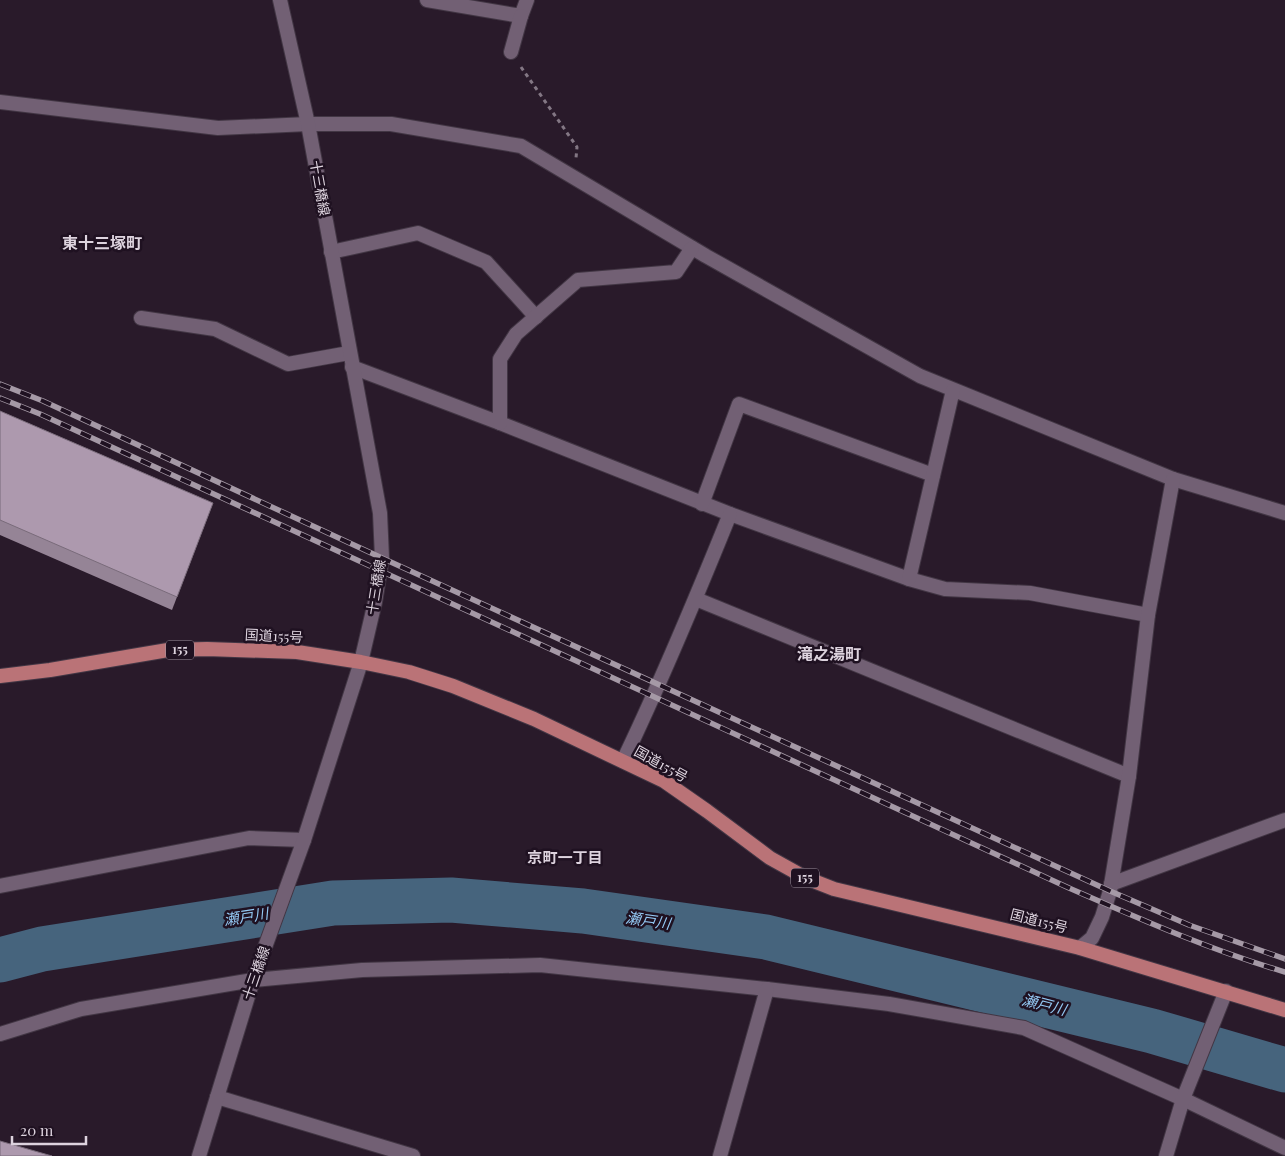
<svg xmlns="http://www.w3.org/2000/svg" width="1285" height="1156" viewBox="0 0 1285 1156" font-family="'Playfair Display','Noto Sans JP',serif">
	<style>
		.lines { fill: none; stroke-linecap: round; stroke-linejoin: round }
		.river { stroke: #46647d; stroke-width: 45 }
		.minor-casing { stroke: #423644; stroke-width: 16 }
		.tertiary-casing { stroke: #423644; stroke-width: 16 }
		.trunk-casing { stroke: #423644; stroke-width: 16 }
		.path { stroke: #837784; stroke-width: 3; stroke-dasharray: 4 4; stroke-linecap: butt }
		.minor { stroke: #726074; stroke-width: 14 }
		.tertiary { stroke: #726074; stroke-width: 14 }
		.trunk { stroke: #ba7377; stroke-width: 14 }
		.rail-casing { stroke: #a599a6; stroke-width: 5.5 }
		.rail { stroke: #1f1121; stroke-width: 4; stroke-dasharray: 11; stroke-linecap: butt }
		.wall { fill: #958496 }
		.building { fill: #ad99ae; stroke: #796b7a }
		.labels { text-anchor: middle; stroke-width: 5; stroke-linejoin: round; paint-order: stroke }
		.shield { fill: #1f1121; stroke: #a499a5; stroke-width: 1 }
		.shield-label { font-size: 12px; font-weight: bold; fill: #ddd3de }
		.street-label { font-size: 14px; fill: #ddd3de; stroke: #1f1121 }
		.neighbourhood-label { font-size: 15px; font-weight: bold; fill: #ddd3de; stroke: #1f1121 }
		.water-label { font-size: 15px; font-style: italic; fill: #94c9f4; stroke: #1f1121 }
		.quarter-label { font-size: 16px; font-weight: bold; fill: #ddd3de; stroke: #1f1121 }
	</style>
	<rect width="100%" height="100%" fill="#291a2a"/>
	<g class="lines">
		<path class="river" d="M 0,960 L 42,949 L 333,903 L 451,900 L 583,911 L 766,937 L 1152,1031 L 1285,1070"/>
		<defs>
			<g id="minor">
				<path d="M 427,0 L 521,16 L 527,0"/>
				<path d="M 511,52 L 521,16"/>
				<path d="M 0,102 L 218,128 L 308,124 L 391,124 L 521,146 L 706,256 L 920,376 L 1173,479 L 1285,513"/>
				<path d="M 331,252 L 418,233 L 486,262 L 536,317"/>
				<path d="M 141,318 L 215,329 L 288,364 L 349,353"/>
				<path d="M 352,367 L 500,423 L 730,514 L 909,579 L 945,589 L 1030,593 L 1148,615"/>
				<path d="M 500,423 L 500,359 L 516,334 L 578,280 L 676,272 L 692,248"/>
				<path d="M 702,504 L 739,404 L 933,475"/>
				<path d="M 909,579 L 953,390"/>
				<path d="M 696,599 L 1129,776"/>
				<path d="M 623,761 C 662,680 696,598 730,514"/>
				<path d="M 1111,884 L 1285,820"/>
				<path d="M 1080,948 L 1092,938 L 1102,917 L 1110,891 L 1129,776 L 1148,615 L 1173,479"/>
				<path d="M 0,1034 L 81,1009 L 253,980 L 362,970 L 540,965 L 767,989 L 889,1004 L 1024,1028 L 1183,1099 L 1285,1148"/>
				<path d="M 217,1097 L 413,1156"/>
				<path d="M 720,1156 L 767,989"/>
				<path d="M 1166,1156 L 1183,1099 L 1226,991"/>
			</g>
			<g id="tertiary">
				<path d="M 0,886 L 249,838 L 304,840"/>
				<path d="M 199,1156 L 253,980 L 304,840 L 361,662 L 375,602 L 382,558 L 380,513 L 308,124 L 280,0"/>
			</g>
			<path id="trunk" d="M 0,676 L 50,670 L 168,650 L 207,649 L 297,652 L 361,662 L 409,672 L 453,686 L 534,719 L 664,781 L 707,811 L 770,858 L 806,878 L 834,889 L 1080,948 L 1285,1010"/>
		</defs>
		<use href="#minor" class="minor-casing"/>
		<use href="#tertiary" class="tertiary-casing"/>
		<use href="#trunk" class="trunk-casing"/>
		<path class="path" d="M 521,67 L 577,147 L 576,158"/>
		<use href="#minor" class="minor"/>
		<use href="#tertiary" class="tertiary"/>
		<use href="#trunk" class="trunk"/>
		<defs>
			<g id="rail">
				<path d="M 0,384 L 43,401 L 382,558 L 1110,891 L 1189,925 L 1285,959"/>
				<path d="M 0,398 L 40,414 L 1069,888 C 1140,919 1210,950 1285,972"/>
			</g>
		</defs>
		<use href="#rail" class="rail-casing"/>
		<use href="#rail" class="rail"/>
	</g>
	<path class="wall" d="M 0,411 L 213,503 L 172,610 L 0,535 Z"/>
	<g class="building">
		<path d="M 0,411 L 213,503 L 177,597 L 0,520 Z"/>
		<path d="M 0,1141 L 52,1156 L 0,1156 Z"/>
	</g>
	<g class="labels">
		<g class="shield">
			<rect x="166" y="640.5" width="28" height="19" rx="4"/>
			<rect x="791" y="868.5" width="28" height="19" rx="4"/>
		</g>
		<g class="shield-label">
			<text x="180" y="654">155</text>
			<text x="805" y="882">155</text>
		</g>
		<g class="street-label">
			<text transform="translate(320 188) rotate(80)" y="5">十三橋線</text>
			<text transform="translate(376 587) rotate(-81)" y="5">十三橋線</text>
			<text transform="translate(274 636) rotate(3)" y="5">国道155号</text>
			<text transform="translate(661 764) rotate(29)" y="5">国道155号</text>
			<text transform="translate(1039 921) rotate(14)" y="5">国道155号</text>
			<text transform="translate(256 973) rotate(-71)" y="5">十三橋線</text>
		</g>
		<g class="neighbourhood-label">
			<text x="565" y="863">京町一丁目</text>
		</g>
		<g class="water-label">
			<text transform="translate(246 917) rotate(-9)" y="5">瀬戸川</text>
			<text transform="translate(648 921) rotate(8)" y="5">瀬戸川</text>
			<text transform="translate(1044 1005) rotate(14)" y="5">瀬戸川</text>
		</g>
		<g class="quarter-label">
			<text x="102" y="249">東十三塚町</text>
			<text x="829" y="660">滝之湯町</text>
		</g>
	</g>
	<path d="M12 1136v8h74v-8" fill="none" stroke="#ddd3de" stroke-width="2.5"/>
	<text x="20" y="1136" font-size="15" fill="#ddd3de" stroke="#1f1121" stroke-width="4" paint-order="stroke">20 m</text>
</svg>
